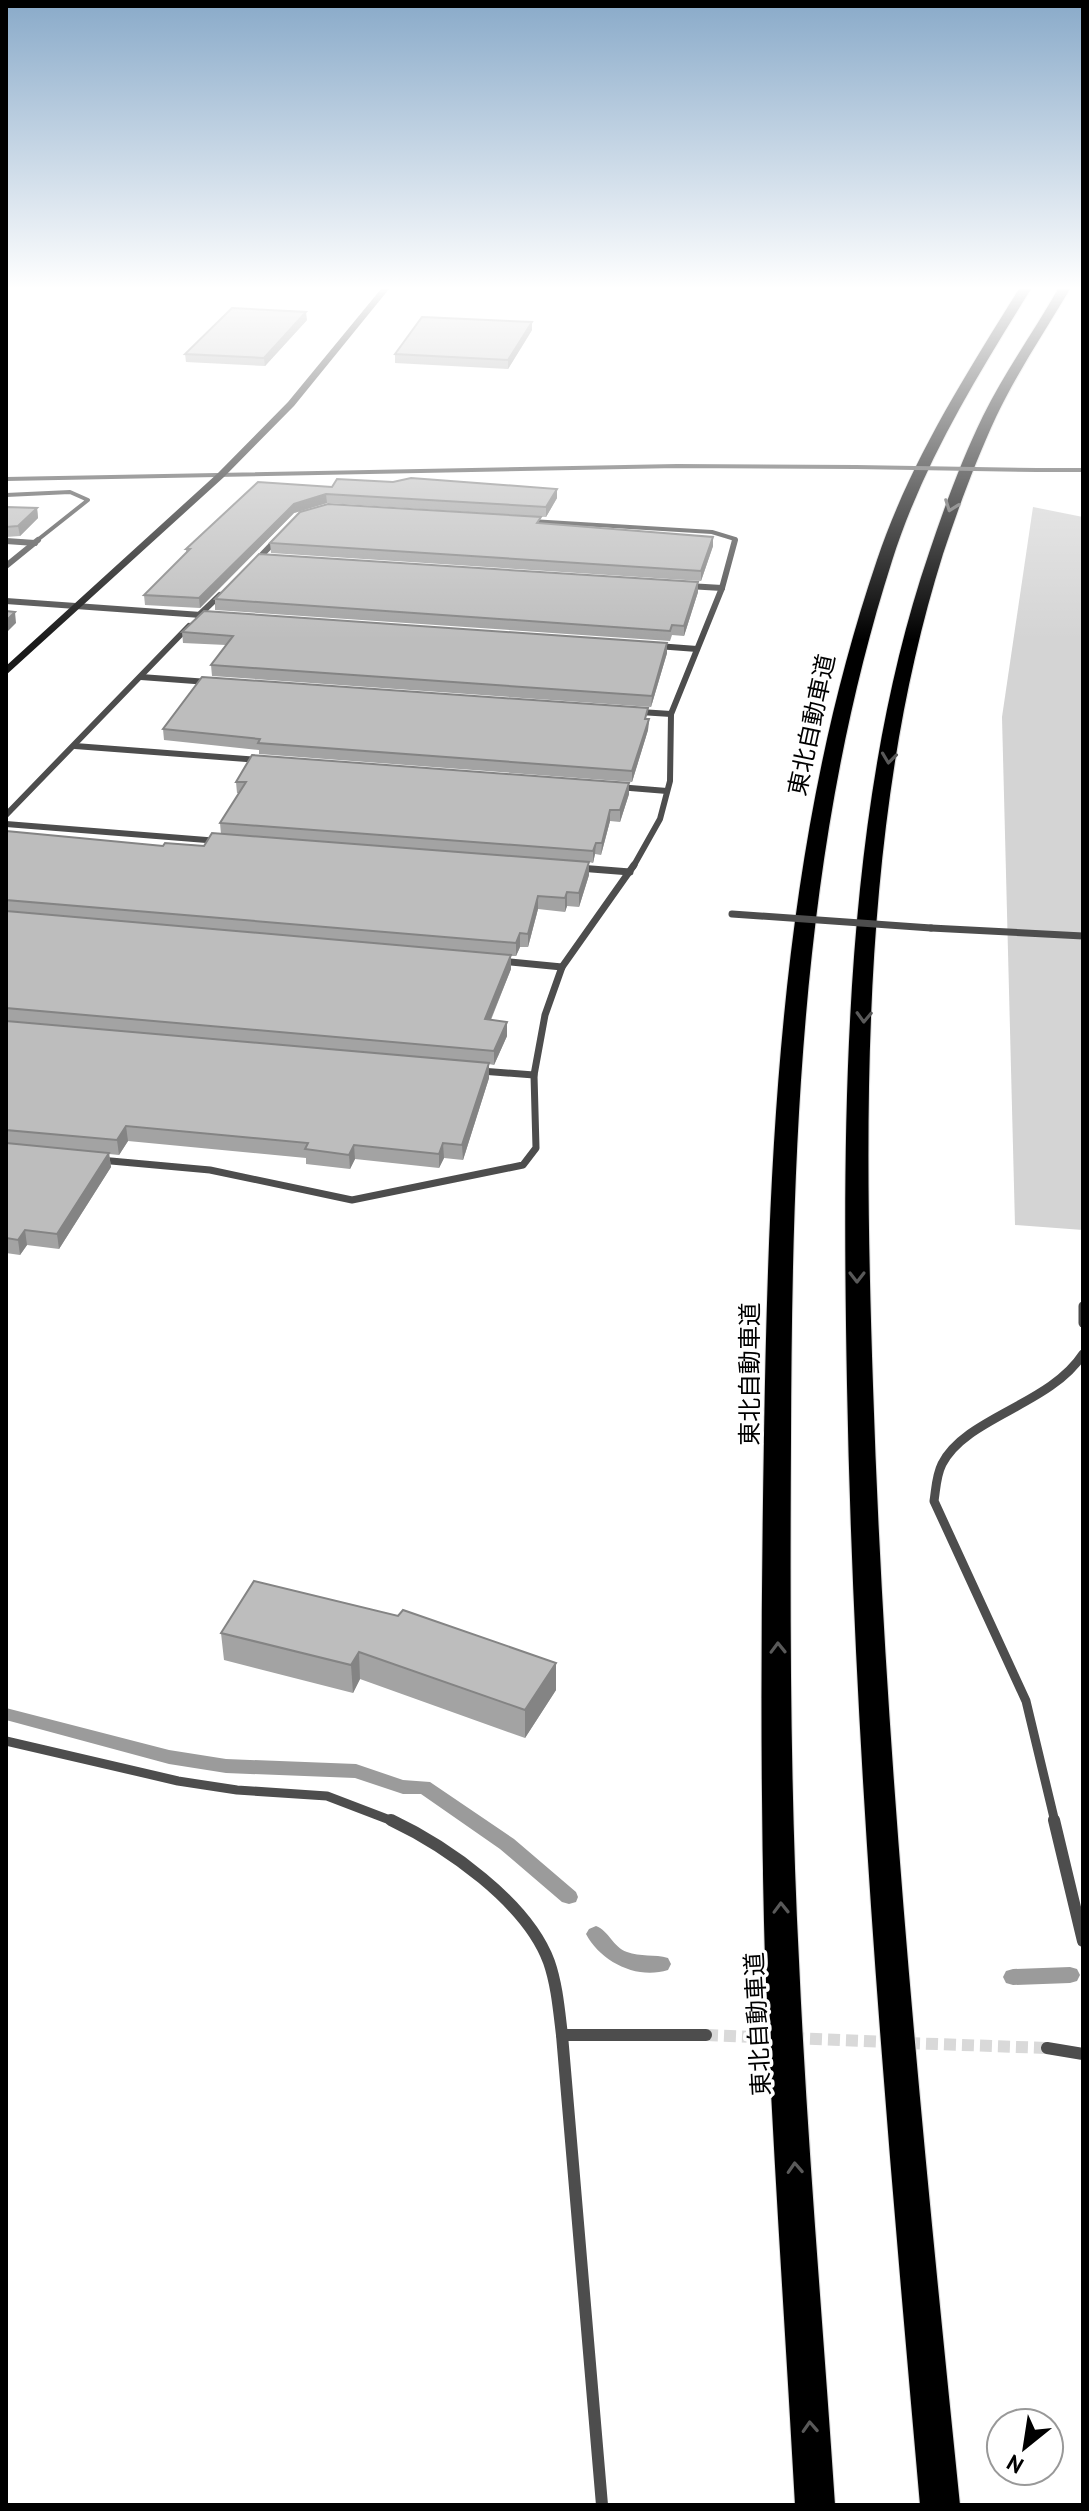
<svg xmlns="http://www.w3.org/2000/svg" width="1089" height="2511" viewBox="0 0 1089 2511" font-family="'PT Sans','Noto Sans JP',sans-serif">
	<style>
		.green { fill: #d4d4d4 }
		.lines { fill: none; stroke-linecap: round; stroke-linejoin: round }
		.stream { fill: #9b9b9b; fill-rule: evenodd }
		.street-tunnel { stroke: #d9d9d9; stroke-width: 12; stroke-dasharray: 12 6; stroke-linecap: butt }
		.highway-casing { stroke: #dbdbdb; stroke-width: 2 }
		.street-far4 { stroke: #4d4d4d; stroke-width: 4 }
		.street-far3 { stroke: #4d4d4d; stroke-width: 6 }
		.street-far2 { stroke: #4d4d4d; stroke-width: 7 }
		.street-far1 { stroke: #4d4d4d; stroke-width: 9 }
		.street { stroke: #4d4d4d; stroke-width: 12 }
		.secondary { fill: #1a1a1a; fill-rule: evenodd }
		.highway { fill: #000; fill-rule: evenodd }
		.street-bridge-far1 { stroke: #4d4d4d; stroke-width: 4 }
		.street-bridge { stroke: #4d4d4d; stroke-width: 7 }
		.wall { fill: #a3a3a3 }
		.shaded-wall { fill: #848484 }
		.building { fill: #bdbdbd; stroke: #848484; stroke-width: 2 }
		.oneway { stroke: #595959 }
		.labels { text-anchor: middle; stroke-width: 7; stroke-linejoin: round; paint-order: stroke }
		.street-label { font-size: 24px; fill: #000; stroke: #fff }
	</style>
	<rect width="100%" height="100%" fill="#fff"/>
	<path class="green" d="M 1033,507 L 1083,517 L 1083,1230 L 1015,1225 L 1002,717 Z"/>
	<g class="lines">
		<g class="stream">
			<path d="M 6,1708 L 169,1750 L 226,1759 L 356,1764 L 403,1780 L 430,1782 L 514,1839 L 576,1892 L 578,1897 L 576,1902 L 569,1904 L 562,1902 L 500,1849 L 421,1794 L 403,1794 L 355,1778 L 226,1773 L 169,1764 L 6,1720 Z"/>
			<path d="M 596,1926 C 609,1931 613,1947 627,1952 C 640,1957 655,1954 668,1958 L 671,1964 L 668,1970 C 637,1980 601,1962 586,1934 L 589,1929 Z"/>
			<path d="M 1070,1967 L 1077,1969 L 1080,1975 L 1077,1981 L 1070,1983 L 1013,1985 L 1006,1983 L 1003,1977 L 1006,1971 L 1013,1969 Z"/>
		</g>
		<g class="street-tunnel">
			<path d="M 706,2035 L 778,2038"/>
			<path d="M 792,2038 L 890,2042"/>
			<path d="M 908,2043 L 1047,2048"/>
		</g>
		<defs>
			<g id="highway">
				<path d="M 1019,289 L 1031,289 C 977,376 923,463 892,561 C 801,845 792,1143 791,1438 C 790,1612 790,1787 799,1961 C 807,2142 823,2324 835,2505 L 795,2505 C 785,2323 772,2142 765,1960 C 760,1785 761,1611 764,1436 C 769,1141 781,842 877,560 C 910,462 965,376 1019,289 Z"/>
				<path d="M 1058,289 L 1070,289 C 1045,331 1017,373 996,417 C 976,460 958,509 943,554 C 860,817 864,1113 873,1386 C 885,1761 922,2133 960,2505 L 920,2505 C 887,2132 854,1759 847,1385 C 842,1117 842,808 929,553 C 944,508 962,459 983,416 C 1005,372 1034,331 1058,289 Z"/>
			</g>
		</defs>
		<use href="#highway" class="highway-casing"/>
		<g class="street-far4">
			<path d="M 1037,470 L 1083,470"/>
			<path d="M 6,479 L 677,466 L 856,467"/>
			<path d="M 6,495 L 70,492 L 88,500 L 35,542"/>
			<path d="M 531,521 L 712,532 L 735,539 L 734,542"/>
			<path d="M 6,541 L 26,542"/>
			<path d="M 274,542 L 277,539"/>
		</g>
		<g class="street-far3">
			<path d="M 6,541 L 35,543"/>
			<path d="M 256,561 L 276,540"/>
			<path d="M 6,566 L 38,540"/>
			<path d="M 688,586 L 722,588"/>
			<path d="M 6,601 L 201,615"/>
			<path d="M 198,616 L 220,595"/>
			<path d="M 657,646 L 697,649"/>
			<path d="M 141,677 L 208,682"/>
			<path d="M 640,712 L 671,714"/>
			<path d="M 75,746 L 258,760"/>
			<path d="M 618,787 L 667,791"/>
			<path d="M 6,815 L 189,626"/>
			<path d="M 6,824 L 219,841"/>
			<path d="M 633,867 L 660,819 L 670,781 L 671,714 L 722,588 L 735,540"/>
		</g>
		<g class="street-far2">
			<path d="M 579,868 L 630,872"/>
			<path d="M 931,928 L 1083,936"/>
			<path d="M 501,961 L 562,967"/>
			<path d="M 481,1071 L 534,1075"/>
			<path d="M 100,1160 L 210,1170 L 352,1200 L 523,1165 L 536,1148 L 534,1075 L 545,1015 L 562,967 L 634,865"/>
		</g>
		<g class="street-far1">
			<path d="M 1083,1306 L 1083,1323"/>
			<path d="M 6,1741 L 178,1781 L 237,1790 L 327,1796 L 395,1822"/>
			<path d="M 1055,1822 L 1026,1701 L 934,1501 C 936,1489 936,1476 942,1464 C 966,1417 1050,1405 1083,1354"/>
		</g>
		<g class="street">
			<path d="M 391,1820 C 446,1846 527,1902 549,1962 C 557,1985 559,2011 562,2035 L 602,2505"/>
			<path d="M 1054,1820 L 1083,1941"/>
			<path d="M 562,2035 L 706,2035"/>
			<path d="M 1047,2048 L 1083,2054"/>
		</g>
		<path class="secondary" d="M 381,289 L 389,289 L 294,406 L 224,477 L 6,675 L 6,666 L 218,473 L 288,402 Z"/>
		<use href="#highway" class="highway"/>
		<path class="street-bridge-far1" d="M 856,467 L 1037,470"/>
		<path class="street-bridge" d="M 732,914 L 931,928"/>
	</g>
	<g class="wall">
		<path d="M 307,320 L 265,366 L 186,362 L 185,354 Z"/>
		<path d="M 532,330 L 508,369 L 395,363 L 395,354 Z"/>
		<path d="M 332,487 L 557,498 L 546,517 L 327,503 L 294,513 L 200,608 L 145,605 L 144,595 L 186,553 L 186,549 Z"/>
		<path d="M 6,507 L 37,508 L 38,518 L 20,536 L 6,537 L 8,547 L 6,549 Z"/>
		<path d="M 541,524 L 713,546 L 701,581 L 271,553 L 270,543 Z"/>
		<path d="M 698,592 L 684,636 L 672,635 L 670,641 L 215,610 L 215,599 Z"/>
		<path d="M 182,632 L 667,653 L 651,707 L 212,676 L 211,665 L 226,645 L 183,643 Z"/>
		<path d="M 649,719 L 648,730 L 632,782 L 259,754 L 259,750 L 164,740 L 163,729 Z"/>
		<path d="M 236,782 L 629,794 L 620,822 L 610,821 L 601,855 L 595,854 L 593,863 L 589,862 L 589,875 L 579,907 L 567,906 L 565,912 L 538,909 L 528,947 L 520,947 L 516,956 L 511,956 L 511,969 L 491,1020 L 507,1022 L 507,1036 L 494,1065 L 489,1064 L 489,1078 L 463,1160 L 444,1158 L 439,1168 L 355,1159 L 350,1169 L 306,1164 L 306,1158 L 128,1141 L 119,1155 L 109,1154 L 111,1167 L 59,1249 L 27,1245 L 20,1255 L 6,1253 L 6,831 L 163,846 L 204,846 L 221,834 L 220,823 L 239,793 L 237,793 Z"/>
		<path d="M 221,1633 L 556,1663 L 556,1690 L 525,1738 L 360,1679 L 353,1693 L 224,1660 Z"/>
	</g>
	<g class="shaded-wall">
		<path d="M 306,312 L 307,320 L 265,366 L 264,358 Z"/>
		<path d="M 532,322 L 532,330 L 508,369 L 508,360 Z"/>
		<path d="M 557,489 L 557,498 L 546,517 L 546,507 Z"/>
		<path d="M 326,494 L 327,503 L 294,513 L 200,608 L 199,598 L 294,504 Z"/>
		<path d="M 37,508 L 38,518 L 20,536 L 18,526 Z"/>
		<path d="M 713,537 L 713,546 L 701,581 L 701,571 Z"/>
		<path d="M 698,582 L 698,592 L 684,636 L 684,626 Z"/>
		<path d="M 15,612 L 16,623 L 6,633 L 6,621 Z"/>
		<path d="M 667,643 L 667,653 L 651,707 L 652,696 Z"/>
		<path d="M 649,719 L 648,730 L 632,782 L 632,771 Z"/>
		<path d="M 629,783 L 629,794 L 620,822 L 620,810 Z"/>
		<path d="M 610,810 L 610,821 L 601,855 L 602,843 Z"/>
		<path d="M 596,843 L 595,854 L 593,863 L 593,851 Z"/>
		<path d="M 589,862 L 589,875 L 579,907 L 579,893 Z"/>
		<path d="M 567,892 L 567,906 L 565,912 L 565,898 Z"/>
		<path d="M 538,896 L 538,909 L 528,947 L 528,934 Z"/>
		<path d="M 520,933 L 520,947 L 516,956 L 516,943 Z"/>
		<path d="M 511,955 L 511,969 L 485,1033 L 485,1019 Z"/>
		<path d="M 507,1022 L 507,1036 L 494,1065 L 494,1051 Z"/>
		<path d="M 489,1063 L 489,1078 L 463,1160 L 462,1145 Z"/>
		<path d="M 126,1126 L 128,1141 L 119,1155 L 117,1140 Z"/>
		<path d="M 443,1143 L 444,1158 L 439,1168 L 439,1154 Z"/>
		<path d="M 354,1145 L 355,1159 L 350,1169 L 349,1155 Z"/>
		<path d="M 109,1153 L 111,1167 L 59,1249 L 57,1234 Z"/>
		<path d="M 25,1230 L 27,1245 L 20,1255 L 18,1240 Z"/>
		<path d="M 359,1652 L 360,1679 L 353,1693 L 351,1665 Z"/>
		<path d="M 556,1663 L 556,1690 L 525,1738 L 525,1710 Z"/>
	</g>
	<g class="building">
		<path d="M 232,308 L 306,312 L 264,358 L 185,354 Z"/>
		<path d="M 422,317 L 532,322 L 508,360 L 395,354 Z"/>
		<path d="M 411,478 L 557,489 L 546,507 L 326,494 L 294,504 L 199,598 L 144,595 L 190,549 L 186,549 L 258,482 L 332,487 L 337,479 L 393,482 Z"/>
		<path d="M 328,504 L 541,517 L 537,523 L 713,537 L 701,571 L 270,543 L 300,512 Z"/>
		<path d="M 6,507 L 37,508 L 18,526 L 6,527 Z"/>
		<path d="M 259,554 L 698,582 L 684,626 L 672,625 L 670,631 L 215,599 Z"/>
		<path d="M 6,611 L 15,612 L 6,621 Z"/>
		<path d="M 204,611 L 667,643 L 652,696 L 211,665 L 233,636 L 182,632 Z"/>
		<path d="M 202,677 L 648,708 L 645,719 L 649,719 L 632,771 L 258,743 L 260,739 L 163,729 Z"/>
		<path d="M 252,755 L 629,783 L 620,810 L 610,810 L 602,843 L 596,843 L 593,851 L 220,823 L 246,782 L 236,782 Z"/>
		<path d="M 6,831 L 163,846 L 165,843 L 204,846 L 212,833 L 589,862 L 579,893 L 567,892 L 565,898 L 538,896 L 528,934 L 520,933 L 516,943 L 6,900 Z"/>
		<path d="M 6,911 L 511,955 L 485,1019 L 507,1022 L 494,1051 L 6,1008 Z"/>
		<path d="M 6,1021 L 489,1063 L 462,1145 L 443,1143 L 439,1154 L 354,1145 L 349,1155 L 305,1149 L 308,1143 L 126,1126 L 117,1140 L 6,1130 Z"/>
		<path d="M 6,1143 L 109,1153 L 57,1234 L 25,1230 L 18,1240 L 6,1238 Z"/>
		<path d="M 254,1581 L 398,1616 L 403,1610 L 556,1663 L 525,1710 L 359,1652 L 351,1665 L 221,1633 Z"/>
	</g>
	<defs><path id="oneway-chevron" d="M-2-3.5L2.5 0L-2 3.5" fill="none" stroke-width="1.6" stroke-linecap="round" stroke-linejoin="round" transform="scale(2)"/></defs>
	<g class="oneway">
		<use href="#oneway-chevron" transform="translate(951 506) rotate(110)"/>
		<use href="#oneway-chevron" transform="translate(889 758) rotate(97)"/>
		<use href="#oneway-chevron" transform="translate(864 1017) rotate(92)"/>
		<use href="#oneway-chevron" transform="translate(857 1277) rotate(90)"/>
		<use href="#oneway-chevron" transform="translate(778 1648) rotate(-91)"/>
		<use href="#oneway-chevron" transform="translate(781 1908) rotate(-91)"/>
		<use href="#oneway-chevron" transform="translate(795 2168) rotate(-93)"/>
		<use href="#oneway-chevron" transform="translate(810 2427) rotate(-93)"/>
	</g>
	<linearGradient id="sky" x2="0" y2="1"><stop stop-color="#89aac9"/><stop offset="0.45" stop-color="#fff"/><stop offset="1" stop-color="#fff" stop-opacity="0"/></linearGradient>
	<rect width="1089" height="640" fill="url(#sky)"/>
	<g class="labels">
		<g class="street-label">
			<text transform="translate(812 725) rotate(-78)" y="8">東北自動車道</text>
			<text transform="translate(750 1374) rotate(-90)" y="8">東北自動車道</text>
			<text transform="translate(758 2024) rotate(-93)" y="8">東北自動車道</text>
		</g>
	</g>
	<rect width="1089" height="2511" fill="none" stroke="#000000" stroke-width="16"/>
	<g transform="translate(1025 2447) rotate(210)"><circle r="38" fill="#ffffff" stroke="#999999" stroke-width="2"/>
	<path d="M0-6L14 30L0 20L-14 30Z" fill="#000000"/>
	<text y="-12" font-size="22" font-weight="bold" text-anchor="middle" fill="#000000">N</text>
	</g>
</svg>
